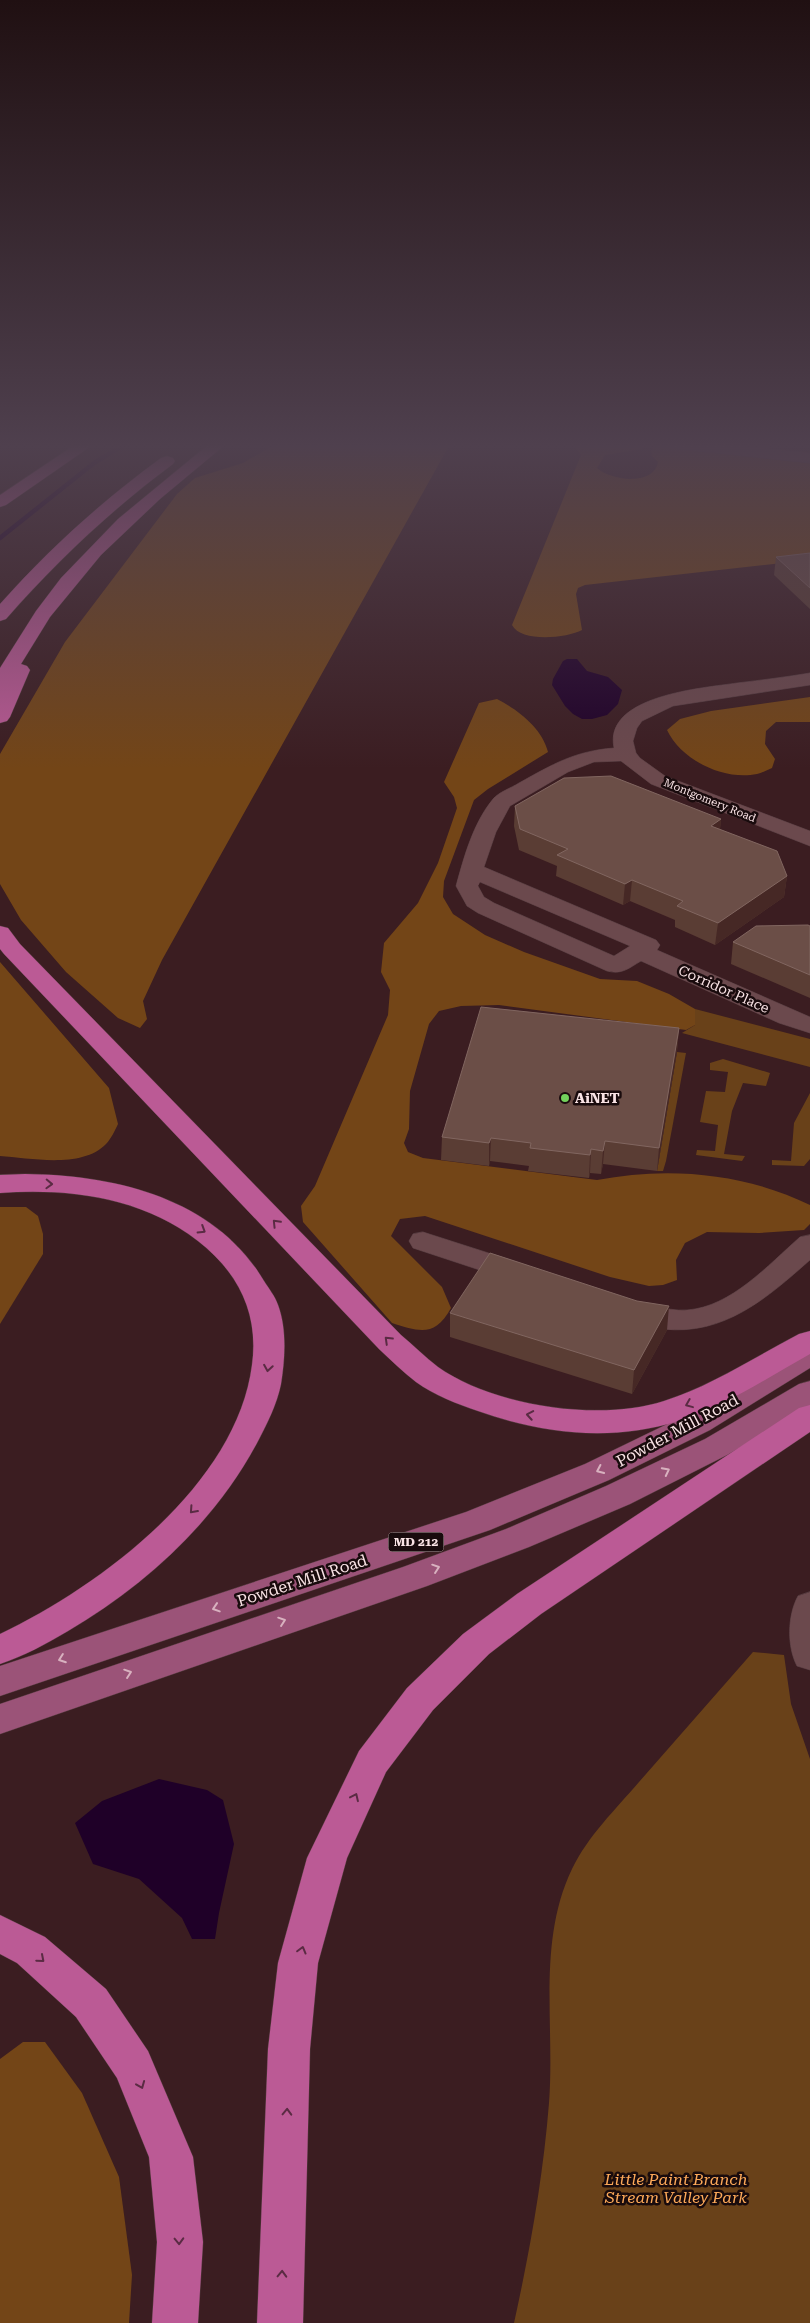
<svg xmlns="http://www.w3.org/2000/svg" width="810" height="2323" viewBox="0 0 810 2323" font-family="'Roboto Serif',serif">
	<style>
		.green { fill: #694119 }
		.forest { fill: #734517 }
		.water { fill: #1f0028 }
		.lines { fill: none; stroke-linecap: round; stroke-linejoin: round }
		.stream { stroke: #1f0028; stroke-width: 4.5 }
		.minor-casing { stroke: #543b3f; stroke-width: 1 }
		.major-casing { stroke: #543b3f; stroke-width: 1 }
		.highway-casing { stroke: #543b3f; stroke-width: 1 }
		.minor { fill: #6b494d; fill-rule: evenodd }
		.major { fill: #9b5378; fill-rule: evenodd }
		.highway { fill: #bb5a95; fill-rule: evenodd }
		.wall { fill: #5a3d34 }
		.shaded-wall { fill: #462825 }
		.building { fill: #6b4e47; stroke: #816660 }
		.oneway { stroke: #5a2b43 }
		.oneway2 { stroke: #d8b1bf }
		.poi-dot { fill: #73d25c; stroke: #190b0d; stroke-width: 2 }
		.labels { text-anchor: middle; stroke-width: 5; stroke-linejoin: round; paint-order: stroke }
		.far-street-label { font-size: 11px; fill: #f9e3e5; stroke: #190b0d }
		.shield { fill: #190b0d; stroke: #b6a2a4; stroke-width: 1 }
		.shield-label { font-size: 12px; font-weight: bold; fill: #f9e3e5 }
		.street-label { font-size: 14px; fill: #f9e3e5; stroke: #190b0d }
		.poi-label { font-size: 14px; font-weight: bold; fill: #f9e3e5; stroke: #190b0d; text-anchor: start }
		.near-street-label { font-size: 16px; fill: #f9e3e5; stroke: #190b0d }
		.near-park-label { font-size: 16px; font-style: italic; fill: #fda959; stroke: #190b0d }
	</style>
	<rect width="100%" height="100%" fill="#3b1d21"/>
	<g class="green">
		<path d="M 695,1009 L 810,1039 L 810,1067 L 682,1033 L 695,1025 Z"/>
		<path d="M 677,1052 L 686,1053 L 666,1161 L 663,1171 L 657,1171 Z"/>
		<path d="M 723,1059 L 770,1073 L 766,1086 L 743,1083 L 732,1111 L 724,1154 L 745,1156 L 742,1161 L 696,1155 L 697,1150 L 715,1151 L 718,1125 L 700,1122 L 706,1091 L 725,1092 L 728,1072 L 710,1070 L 710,1063 Z"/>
		<path d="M 810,1093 L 810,1159 L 804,1166 L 772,1165 L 772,1160 L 791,1161 L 794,1123 Z"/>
		<path d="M 753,1652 L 784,1655 L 791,1704 L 810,1759 L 810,2323 L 514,2323 C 530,2250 543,2178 549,2103 C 555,2025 537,1942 572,1869 C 588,1836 615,1810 639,1782 C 677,1739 715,1695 753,1652 Z"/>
	</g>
	<g class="forest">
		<path d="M 276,444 L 450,444 L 162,960 L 143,1001 L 147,1019 L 140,1028 L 118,1018 L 66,972 L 21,920 L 0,884 L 0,754 L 65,642 L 177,494 L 195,478 L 243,463 Z"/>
		<path d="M 576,444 L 645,444 L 646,445 L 642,449 L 605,455 L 597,468 C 611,481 654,486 658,462 L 652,456 L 651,451 L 655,446 L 665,445 L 810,461 L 810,560 L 585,585 L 578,588 L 576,594 L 582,630 C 567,638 521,643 512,625 L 581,455 L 576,449 Z"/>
		<path d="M 810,697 L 810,722 L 776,722 L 766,731 L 765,744 L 775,759 L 772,768 C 767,770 762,773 757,774 C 724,781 681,760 667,730 L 680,719 L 711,711 Z"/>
		<path d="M 497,699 C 518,710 542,728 548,752 L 488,789 L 474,800 L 444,881 L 443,897 L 453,914 L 485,935 L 524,952 L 600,979 L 637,981 L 669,994 L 695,1009 L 695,1025 L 686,1030 L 499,1005 L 461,1006 L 439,1011 L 429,1024 L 410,1091 L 409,1129 L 404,1143 L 408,1152 L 423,1158 L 597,1180 C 668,1166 745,1173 810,1205 L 810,1224 L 804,1230 L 759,1233 L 707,1232 L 685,1243 L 676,1260 L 677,1280 L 663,1285 L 649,1286 L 610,1277 L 425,1216 L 400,1219 L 391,1236 L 442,1287 L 451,1308 C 435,1337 420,1332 392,1323 L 303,1222 L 301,1206 L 315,1186 L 388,1015 L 390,990 L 381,972 L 384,943 L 418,903 L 438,863 L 457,808 L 454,797 L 444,782 L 479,703 Z"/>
		<path d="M 0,962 L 109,1088 L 118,1124 C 115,1130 111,1139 106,1144 C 82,1169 30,1158 0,1156 Z"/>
		<path d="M 0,1207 L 26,1207 L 38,1216 L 43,1234 L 43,1254 L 0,1324 Z"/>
		<path d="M 23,2042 L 45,2042 L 82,2093 L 119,2177 L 132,2275 L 129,2323 L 0,2323 L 0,2059 Z"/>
	</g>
	<g class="water">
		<path d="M 567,659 L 577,659 L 587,671 L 608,677 L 622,690 L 618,704 L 607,715 L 592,719 L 582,719 L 573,714 L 565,706 L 552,685 L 553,679 L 563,661 Z"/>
		<path d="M 159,1779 L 207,1790 L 223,1800 L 234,1844 L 219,1913 L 215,1939 L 192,1939 L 182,1918 L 139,1879 L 93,1864 L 75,1823 L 102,1801 Z"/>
	</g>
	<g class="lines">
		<path class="stream" d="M 0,538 L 94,463 L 125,444"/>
		<defs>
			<g id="minor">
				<path d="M 671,444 L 720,444 L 810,453 L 810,463 L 679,449 L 674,447 Z"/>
				<path d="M 810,673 L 810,685 L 673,706 L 642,721 L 637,728 L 633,741 L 636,753 L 640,758 L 665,776 L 810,831 L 810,846 L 651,784 L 621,761 L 594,762 L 568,772 L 510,806 L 496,832 L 484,867 L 656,940 L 660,945 L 657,950 L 810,1017 L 810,1033 L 779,1023 L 641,961 C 629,968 622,975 607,971 L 478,913 L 467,906 L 456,886 C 464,857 473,823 493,799 C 499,792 511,788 519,783 C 553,764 575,751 614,748 C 603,695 704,688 737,683 C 762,680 786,677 810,673 ZM 480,882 L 630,946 L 614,956 L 494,903 L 484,897 L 478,886 Z"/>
				<path d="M 423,1232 L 529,1266 L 534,1273 L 529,1280 L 519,1283 L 413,1248 L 409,1241 L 413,1234 Z"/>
				<path d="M 810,1235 L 810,1260 C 767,1298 724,1336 663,1329 C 650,1328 636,1323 622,1319 L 618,1312 L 622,1305 C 643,1299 665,1312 687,1310 C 731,1307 768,1265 800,1237 Z"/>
				<path d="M 810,1592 L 810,1670 L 797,1666 C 787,1647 787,1616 798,1596 Z"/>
			</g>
			<g id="major">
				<path d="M 810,1342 L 810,1368 L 710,1430 L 609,1480 L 490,1530 L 0,1696 L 0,1666 L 466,1512 L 585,1464 L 688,1414 L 769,1366 L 799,1346 Z"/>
				<path d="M 810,1381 L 810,1406 L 727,1455 L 630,1504 L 529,1547 L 427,1586 L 0,1734 L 0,1704 L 403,1567 L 506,1529 L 606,1486 L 705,1439 L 799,1384 Z"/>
			</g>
			<g id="highway">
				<path d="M 76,444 L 94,444 L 6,505 L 0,507 L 0,495 Z"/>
				<path d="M 209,444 L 226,444 L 160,499 L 101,555 L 50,617 L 21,664 L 27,666 L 30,670 L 10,717 L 7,721 L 0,723 L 0,668 L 36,611 L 61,578 L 118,519 Z"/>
				<path d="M 167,456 L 173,458 L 175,461 L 173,464 C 111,510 57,561 6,619 L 0,621 L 0,604 C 49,549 102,501 161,458 Z"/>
				<path d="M 0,926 L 8,928 L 20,944 L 401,1335 C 413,1345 425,1357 438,1367 C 493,1406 600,1422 664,1401 C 711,1386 755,1357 799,1334 L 810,1331 L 810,1354 C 767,1378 725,1406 678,1421 C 612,1442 542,1434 478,1411 C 457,1404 434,1395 416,1382 C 403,1372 391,1360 379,1349 L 4,954 L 0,949 Z"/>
				<path d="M 25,1174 C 115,1175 215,1198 264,1281 C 269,1289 275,1296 278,1305 C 287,1329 285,1359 281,1384 C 277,1404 267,1424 257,1443 C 214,1523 146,1585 68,1631 C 46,1644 24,1656 0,1664 L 0,1634 C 101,1586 237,1484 252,1365 C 259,1314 239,1273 198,1241 C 142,1197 68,1188 0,1193 L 0,1175 Z"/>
				<path d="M 810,1405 L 810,1432 L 541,1614 L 489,1654 L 433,1710 L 386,1772 L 347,1858 L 318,1963 L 310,2049 L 303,2323 L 257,2323 L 268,2049 L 278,1963 L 307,1858 L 359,1751 L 407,1688 L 463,1634 L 517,1594 L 799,1408 Z"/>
				<path d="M 0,1915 L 45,1937 L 106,1989 L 148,2051 L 193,2157 L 203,2242 L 198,2323 L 152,2323 L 157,2242 L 149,2157 L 117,2078 L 76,2017 L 17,1963 L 0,1954 Z"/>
			</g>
		</defs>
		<use href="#minor" class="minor-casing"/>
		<use href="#major" class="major-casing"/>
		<use href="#highway" class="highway-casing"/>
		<use href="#minor" class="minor"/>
		<use href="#major" class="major"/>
		<use href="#highway" class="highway"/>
	</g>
	<g class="wall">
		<path d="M 810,553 L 810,609 L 774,575 L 776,557 Z"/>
		<path d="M 515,806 L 721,819 L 720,829 L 787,876 L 784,897 L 715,945 L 675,927 L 675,920 L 630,901 L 623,905 L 556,876 L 557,866 L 519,850 L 514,826 Z"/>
		<path d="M 810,926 L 810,998 L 731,964 L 733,942 Z"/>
		<path d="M 679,1028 L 677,1051 L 657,1171 L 603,1164 L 601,1174 L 590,1173 L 589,1178 L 528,1171 L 529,1166 L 490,1161 L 489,1166 L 441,1160 L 442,1137 Z"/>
		<path d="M 450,1313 L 667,1330 L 632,1394 L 450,1337 Z"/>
	</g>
	<g class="shaded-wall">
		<path d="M 721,819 L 719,840 L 711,826 Z"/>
		<path d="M 787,876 L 784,897 L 715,945 L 718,923 Z"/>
		<path d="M 632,880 L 630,901 L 623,905 L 625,884 Z"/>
		<path d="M 679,1028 L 677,1051 L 657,1171 L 659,1148 Z"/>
		<path d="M 491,1138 L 490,1161 L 489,1166 L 489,1143 Z"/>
		<path d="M 605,1141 L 603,1164 L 601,1174 L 603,1151 Z"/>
		<path d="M 591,1149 L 590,1173 L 589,1178 L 590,1155 Z"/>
		<path d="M 669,1306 L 667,1330 L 632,1394 L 634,1370 Z"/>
	</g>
	<g class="building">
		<path d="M 810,553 L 810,588 L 776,557 Z"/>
		<path d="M 611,776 L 721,819 L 711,826 L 777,851 L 787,876 L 718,923 L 677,906 L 683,901 L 632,880 L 625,884 L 557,855 L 568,849 L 520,829 L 515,806 L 564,778 Z"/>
		<path d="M 808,925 L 810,926 L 810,975 L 733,942 L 756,926 Z"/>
		<path d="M 481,1007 L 679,1028 L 659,1148 L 605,1141 L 603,1151 L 591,1149 L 590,1155 L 530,1148 L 531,1143 L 491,1138 L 489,1143 L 442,1137 Z"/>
		<path d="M 490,1253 L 637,1301 L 669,1306 L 634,1370 L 450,1313 Z"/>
	</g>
	<defs><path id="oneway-chevron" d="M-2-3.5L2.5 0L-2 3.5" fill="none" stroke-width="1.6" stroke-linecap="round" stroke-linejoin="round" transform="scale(1.25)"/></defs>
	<g class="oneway">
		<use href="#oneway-chevron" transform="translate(49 1184) rotate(2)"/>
		<use href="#oneway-chevron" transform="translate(276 1223) rotate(-134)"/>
		<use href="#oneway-chevron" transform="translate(202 1230) rotate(32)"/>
		<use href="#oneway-chevron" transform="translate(388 1340) rotate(-136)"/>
		<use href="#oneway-chevron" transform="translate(268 1368) rotate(99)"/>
		<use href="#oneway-chevron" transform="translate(689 1404) rotate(158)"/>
		<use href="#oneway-chevron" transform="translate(530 1415) rotate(-170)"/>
		<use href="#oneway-chevron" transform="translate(193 1510) rotate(132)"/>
		<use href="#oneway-chevron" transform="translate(355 1797) rotate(-65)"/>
		<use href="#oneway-chevron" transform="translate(302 1950) rotate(-75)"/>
		<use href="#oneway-chevron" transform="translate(41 1959) rotate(41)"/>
		<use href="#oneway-chevron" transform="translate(141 2085) rotate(68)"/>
		<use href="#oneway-chevron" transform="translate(287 2112) rotate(-88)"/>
		<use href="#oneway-chevron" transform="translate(179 2241) rotate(88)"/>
		<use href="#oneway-chevron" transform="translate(282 2274) rotate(-88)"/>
	</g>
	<g class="oneway2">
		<use href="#oneway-chevron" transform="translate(600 1470) rotate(155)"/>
		<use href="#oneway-chevron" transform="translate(666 1471) rotate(-27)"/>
		<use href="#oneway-chevron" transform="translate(436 1568) rotate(-19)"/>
		<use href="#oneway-chevron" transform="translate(216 1608) rotate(162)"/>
		<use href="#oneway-chevron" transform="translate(282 1621) rotate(-19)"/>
		<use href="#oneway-chevron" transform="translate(62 1659) rotate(160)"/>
		<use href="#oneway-chevron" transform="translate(128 1673) rotate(-19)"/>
	</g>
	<linearGradient id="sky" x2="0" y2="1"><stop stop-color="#201012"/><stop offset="0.58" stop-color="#4f404e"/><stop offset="1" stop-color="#4f404e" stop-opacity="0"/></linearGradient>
	<rect width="810" height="769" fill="url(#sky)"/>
	<circle class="poi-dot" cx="565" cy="1098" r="5"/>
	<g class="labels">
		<g class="far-street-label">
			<text transform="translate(710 800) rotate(22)" y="4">Montgomery Road</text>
		</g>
		<rect class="shield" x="388.5" y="1532.5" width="55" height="19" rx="4"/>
		<g class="shield-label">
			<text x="416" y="1546">MD 212</text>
		</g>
		<g class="street-label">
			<text transform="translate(724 989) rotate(24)" y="5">Corridor Place</text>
		</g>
		<g class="poi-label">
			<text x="575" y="1103">AiNET</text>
		</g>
		<g class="near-street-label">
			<text transform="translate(677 1430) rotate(-28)" y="6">Powder Mill Road</text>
			<text transform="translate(302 1580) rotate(-18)" y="6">Powder Mill Road</text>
		</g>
		<g class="near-park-label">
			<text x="676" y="2185">Little Paint Branch<tspan x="676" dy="18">Stream Valley Park</tspan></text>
		</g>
	</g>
</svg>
